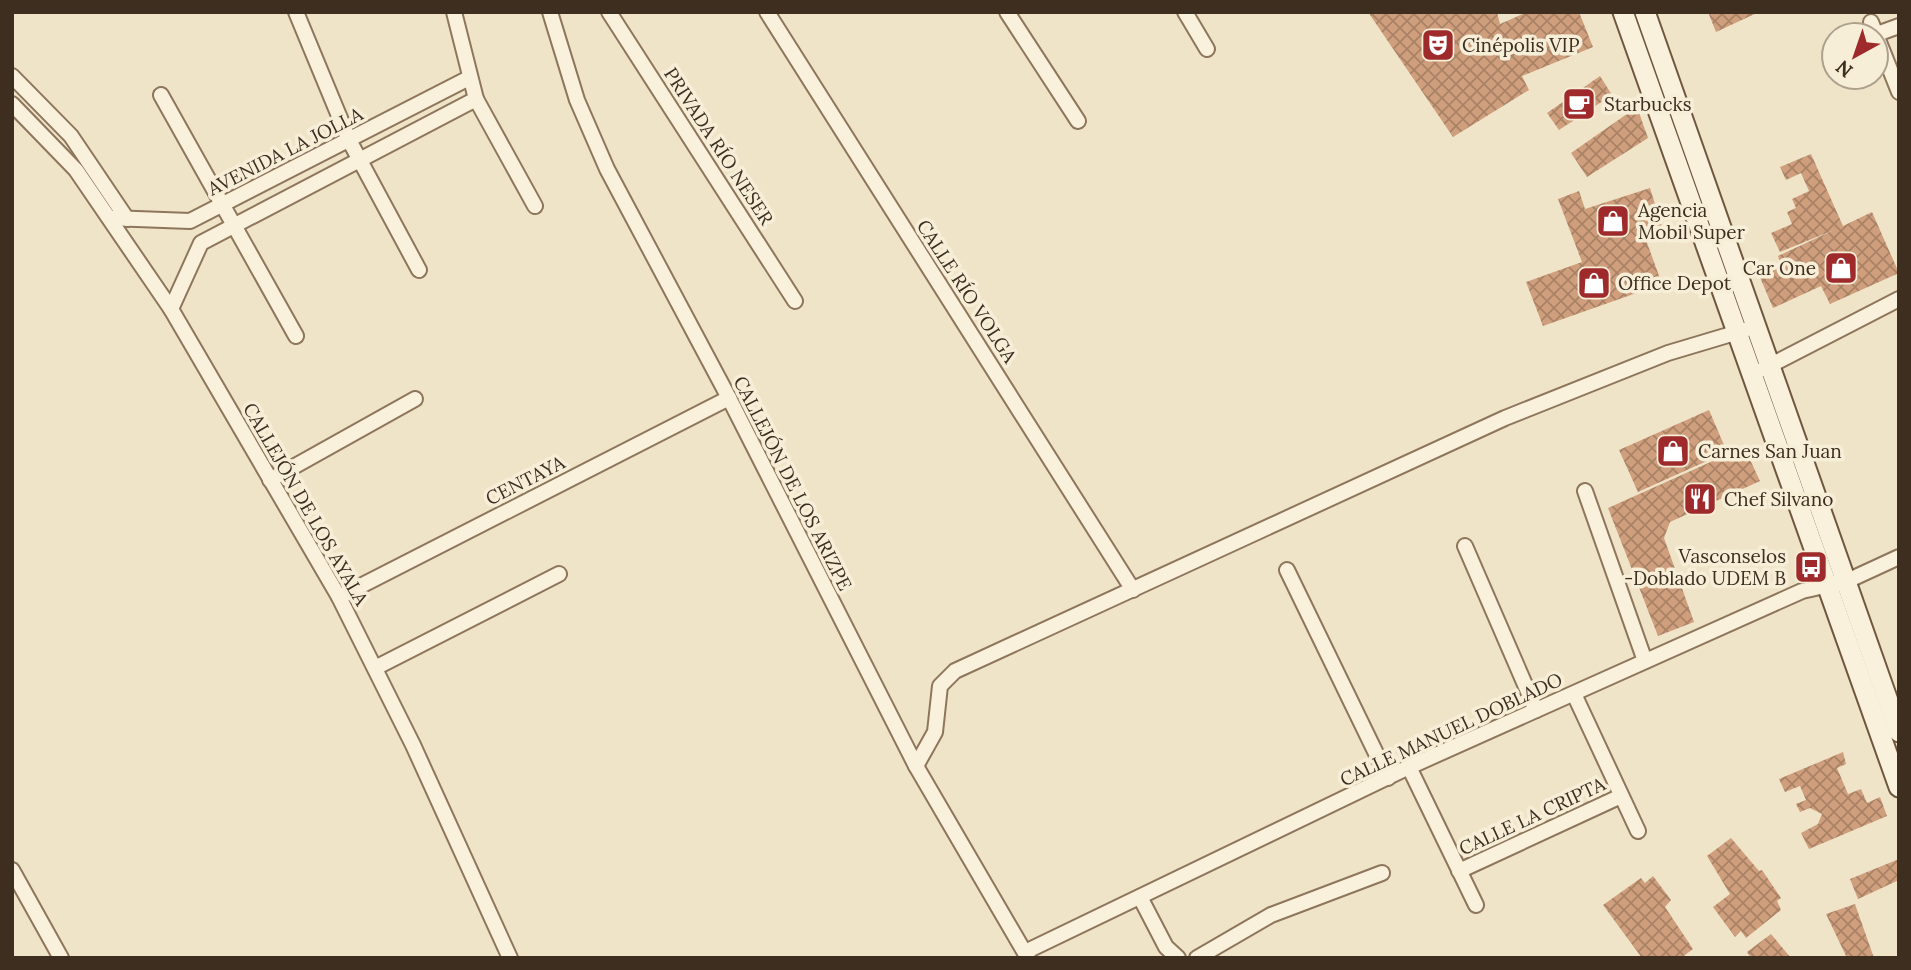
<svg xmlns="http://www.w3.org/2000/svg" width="1911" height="970" viewBox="0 0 1911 970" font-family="Lora,serif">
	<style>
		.building { fill: url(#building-cross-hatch) }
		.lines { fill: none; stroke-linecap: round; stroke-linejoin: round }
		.minor-casing { stroke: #8d765c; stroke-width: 18 }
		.secondary-casing { stroke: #6f573f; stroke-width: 23 }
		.minor { stroke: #faf1dc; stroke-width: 14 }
		.secondary { stroke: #faf1dc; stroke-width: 19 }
		.labels { text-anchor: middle; stroke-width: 7; stroke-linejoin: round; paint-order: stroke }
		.poi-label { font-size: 19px; fill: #3d2e20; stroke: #f7eed8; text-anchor: start }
		.street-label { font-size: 19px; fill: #3d2e20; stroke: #f7eed8 }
	</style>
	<defs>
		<pattern id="building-cross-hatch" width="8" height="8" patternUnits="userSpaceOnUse" patternTransform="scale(1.75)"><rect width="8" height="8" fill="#cf9f7d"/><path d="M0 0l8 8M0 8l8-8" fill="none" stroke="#a98266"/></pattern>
	</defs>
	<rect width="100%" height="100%" fill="#f0e4c8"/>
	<g class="building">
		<path d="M 1368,12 L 1497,12 L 1500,24 L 1527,12 L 1579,12 L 1593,47 L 1522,76 L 1529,90 L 1453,137 Z"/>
		<path d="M 1708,12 L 1759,12 L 1716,32 Z"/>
		<path d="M 1600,76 L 1612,95 L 1559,130 L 1547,113 Z"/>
		<path d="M 1637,107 L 1648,138 L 1587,177 L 1571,153 Z"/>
		<path d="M 1811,154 L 1843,226 L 1872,212 L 1899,273 L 1830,304 L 1821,286 L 1773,308 L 1759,275 L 1781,266 L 1778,256 L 1834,230 L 1780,252 L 1771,233 L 1792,224 L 1787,212 L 1796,208 L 1792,199 L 1809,191 L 1801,173 L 1786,180 L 1780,167 Z"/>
		<path d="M 1650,188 L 1664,233 L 1646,240 L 1662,284 L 1543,326 L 1526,282 L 1582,262 L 1558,199 L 1579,191 L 1585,209 Z"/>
		<path d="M 1709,410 L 1727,452 L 1638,492 L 1619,450 Z"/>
		<path d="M 1744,447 L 1760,481 L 1670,522 L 1664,538 L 1694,622 L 1658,636 L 1608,508 Z"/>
		<path d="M 1843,752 L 1846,764 L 1837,768 L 1848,794 L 1861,789 L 1867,803 L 1880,797 L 1887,816 L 1809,849 L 1801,833 L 1818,824 L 1822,814 L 1810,808 L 1800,812 L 1796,804 L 1806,800 L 1800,786 L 1785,792 L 1779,779 Z"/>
		<path d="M 1731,838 L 1759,871 L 1762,870 L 1781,898 L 1777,901 L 1781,910 L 1746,938 L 1741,931 L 1735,937 L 1713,907 L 1730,894 L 1707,856 Z"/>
		<path d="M 1899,859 L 1899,880 L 1858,899 L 1850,879 Z"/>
		<path d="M 1653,876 L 1671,900 L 1665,907 L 1693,949 L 1681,958 L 1642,958 L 1603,905 L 1641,878 L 1645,883 Z"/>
		<path d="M 1855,904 L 1874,958 L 1847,958 L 1826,914 Z"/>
		<path d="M 1771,934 L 1791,958 L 1751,958 L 1747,952 Z"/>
	</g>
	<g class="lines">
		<defs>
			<g id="minor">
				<path d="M 296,12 L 349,140 L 419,270"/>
				<path d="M 454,12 L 476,99 L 535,206"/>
				<path d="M 550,12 L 577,100 L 607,169 L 729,398 L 916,766 L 1028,958"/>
				<path d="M 609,12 L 795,301"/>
				<path d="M 767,12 L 1133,590"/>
				<path d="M 1007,12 L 1078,121"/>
				<path d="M 1185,12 L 1207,49"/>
				<path d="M 1871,22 L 1899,92"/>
				<path d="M 1877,34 L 1899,26"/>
				<path d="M 12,76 L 71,136 L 127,219"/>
				<path d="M 161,95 L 296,336"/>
				<path d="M 12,104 L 76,170 L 171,309 L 339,597 L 413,745 L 510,958"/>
				<path d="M 110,218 L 190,221 L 469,78"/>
				<path d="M 171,309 L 201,243 L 476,99"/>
				<path d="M 1763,369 L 1899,299"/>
				<path d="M 270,480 L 415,399"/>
				<path d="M 1585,491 L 1645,661"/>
				<path d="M 1465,546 L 1536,710"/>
				<path d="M 1287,570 L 1388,778"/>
				<path d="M 339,597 L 729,398"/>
				<path d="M 375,668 L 559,574"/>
				<path d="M 1574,694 L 1638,831"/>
				<path d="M 916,766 L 935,732 L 940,686 L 955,671 L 1505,418 L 1668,353 L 1745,330"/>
				<path d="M 1409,767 L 1476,905"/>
				<path d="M 12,870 L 61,958"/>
				<path d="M 1459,871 L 1621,796"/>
				<path d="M 1140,897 L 1166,947 L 1178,958"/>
				<path d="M 1025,952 L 1409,767 L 1802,591 L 1847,581 L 1899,557"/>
				<path d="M 1197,958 L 1271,915 L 1382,873"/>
			</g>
			<g id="secondary">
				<path d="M 1623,12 L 1899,787"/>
				<path d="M 1645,12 L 1899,732"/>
			</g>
		</defs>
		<use href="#minor" class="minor-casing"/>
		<use href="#secondary" class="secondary-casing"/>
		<use href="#minor" class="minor"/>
		<use href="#secondary" class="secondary"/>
	</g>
	<defs>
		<symbol id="theatre-square" viewBox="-11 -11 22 22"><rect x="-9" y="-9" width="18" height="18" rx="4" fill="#9e2a2b" stroke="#f7eed8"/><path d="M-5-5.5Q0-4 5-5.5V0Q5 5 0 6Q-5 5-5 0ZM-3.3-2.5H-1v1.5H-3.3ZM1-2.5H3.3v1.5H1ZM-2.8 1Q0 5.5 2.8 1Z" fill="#fff"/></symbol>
		<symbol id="cafe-square" viewBox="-11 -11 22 22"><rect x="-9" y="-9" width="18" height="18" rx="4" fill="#9e2a2b" stroke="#f7eed8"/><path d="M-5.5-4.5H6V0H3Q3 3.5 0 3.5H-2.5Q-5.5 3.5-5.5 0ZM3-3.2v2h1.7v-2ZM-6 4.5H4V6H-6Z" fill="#fff"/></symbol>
		<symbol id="shop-square" viewBox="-11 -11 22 22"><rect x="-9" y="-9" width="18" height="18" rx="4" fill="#9e2a2b" stroke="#f7eed8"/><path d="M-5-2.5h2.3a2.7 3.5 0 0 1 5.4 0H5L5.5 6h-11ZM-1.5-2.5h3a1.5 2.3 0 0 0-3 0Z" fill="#fff"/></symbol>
		<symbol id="restaurant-square" viewBox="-11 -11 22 22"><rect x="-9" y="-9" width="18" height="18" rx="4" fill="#9e2a2b" stroke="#f7eed8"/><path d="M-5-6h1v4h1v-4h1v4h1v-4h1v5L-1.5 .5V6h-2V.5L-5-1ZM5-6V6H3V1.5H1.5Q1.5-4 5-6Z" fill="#fff"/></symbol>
		<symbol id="bus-square" viewBox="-11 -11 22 22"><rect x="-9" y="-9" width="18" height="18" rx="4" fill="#9e2a2b" stroke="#f7eed8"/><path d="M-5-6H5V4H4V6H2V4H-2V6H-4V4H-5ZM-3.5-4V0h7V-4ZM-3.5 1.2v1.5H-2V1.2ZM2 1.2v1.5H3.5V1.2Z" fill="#fff"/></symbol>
	</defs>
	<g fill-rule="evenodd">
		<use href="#theatre-square" x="1419" y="26" width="38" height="38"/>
		<use href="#cafe-square" x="1560" y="85" width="38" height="38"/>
		<use href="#shop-square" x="1594" y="202" width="38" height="38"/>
		<use href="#shop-square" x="1822" y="249" width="38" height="38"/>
		<use href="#shop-square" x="1575" y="264" width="38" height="38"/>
		<use href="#shop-square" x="1654" y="432" width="38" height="38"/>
		<use href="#restaurant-square" x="1681" y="480" width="38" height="38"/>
		<use href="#bus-square" x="1792" y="548" width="38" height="38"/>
	</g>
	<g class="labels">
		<g class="poi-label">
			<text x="1462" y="52">Cinépolis VIP</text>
			<text x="1604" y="111">Starbucks</text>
			<text x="1638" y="217">Agencia<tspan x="1638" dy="22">Mobil Super</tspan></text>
			<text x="1816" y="275" text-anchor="end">Car One</text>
			<text x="1618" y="290">Office Depot</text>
			<text x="1698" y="458">Carnes San Juan</text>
			<text x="1724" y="506">Chef Silvano</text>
			<text x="1786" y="563" text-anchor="end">Vasconselos<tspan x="1786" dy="22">-Doblado UDEM B</tspan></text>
		</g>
		<g class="street-label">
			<text transform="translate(719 146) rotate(57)" y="7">PRIVADA RÍO NESER</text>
			<text transform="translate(285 151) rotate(-27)" y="7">AVENIDA LA JOLLA</text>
			<text transform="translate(967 291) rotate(57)" y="7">CALLE RÍO VOLGA</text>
			<text transform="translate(525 480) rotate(-27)" y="7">CENTAYA</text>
			<text transform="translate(793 483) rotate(63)" y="7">CALLEJÓN DE LOS ARIZPE</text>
			<text transform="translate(306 504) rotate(60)" y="7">CALLEJÓN DE LOS AYALA</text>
			<text transform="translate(1451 729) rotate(-25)" y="7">CALLE MANUEL DOBLADO</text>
			<text transform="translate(1532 816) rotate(-25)" y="7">CALLE LA CRIPTA</text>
		</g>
	</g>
	<rect width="1911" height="970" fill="none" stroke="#3d2e20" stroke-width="28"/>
	<g transform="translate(1855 56) rotate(220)"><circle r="33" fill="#f7eed8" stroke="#ada18e" stroke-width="2"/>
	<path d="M0-5L12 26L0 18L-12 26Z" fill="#9e2a2b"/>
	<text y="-10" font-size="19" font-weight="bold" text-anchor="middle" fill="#3d2e20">N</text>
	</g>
</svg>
